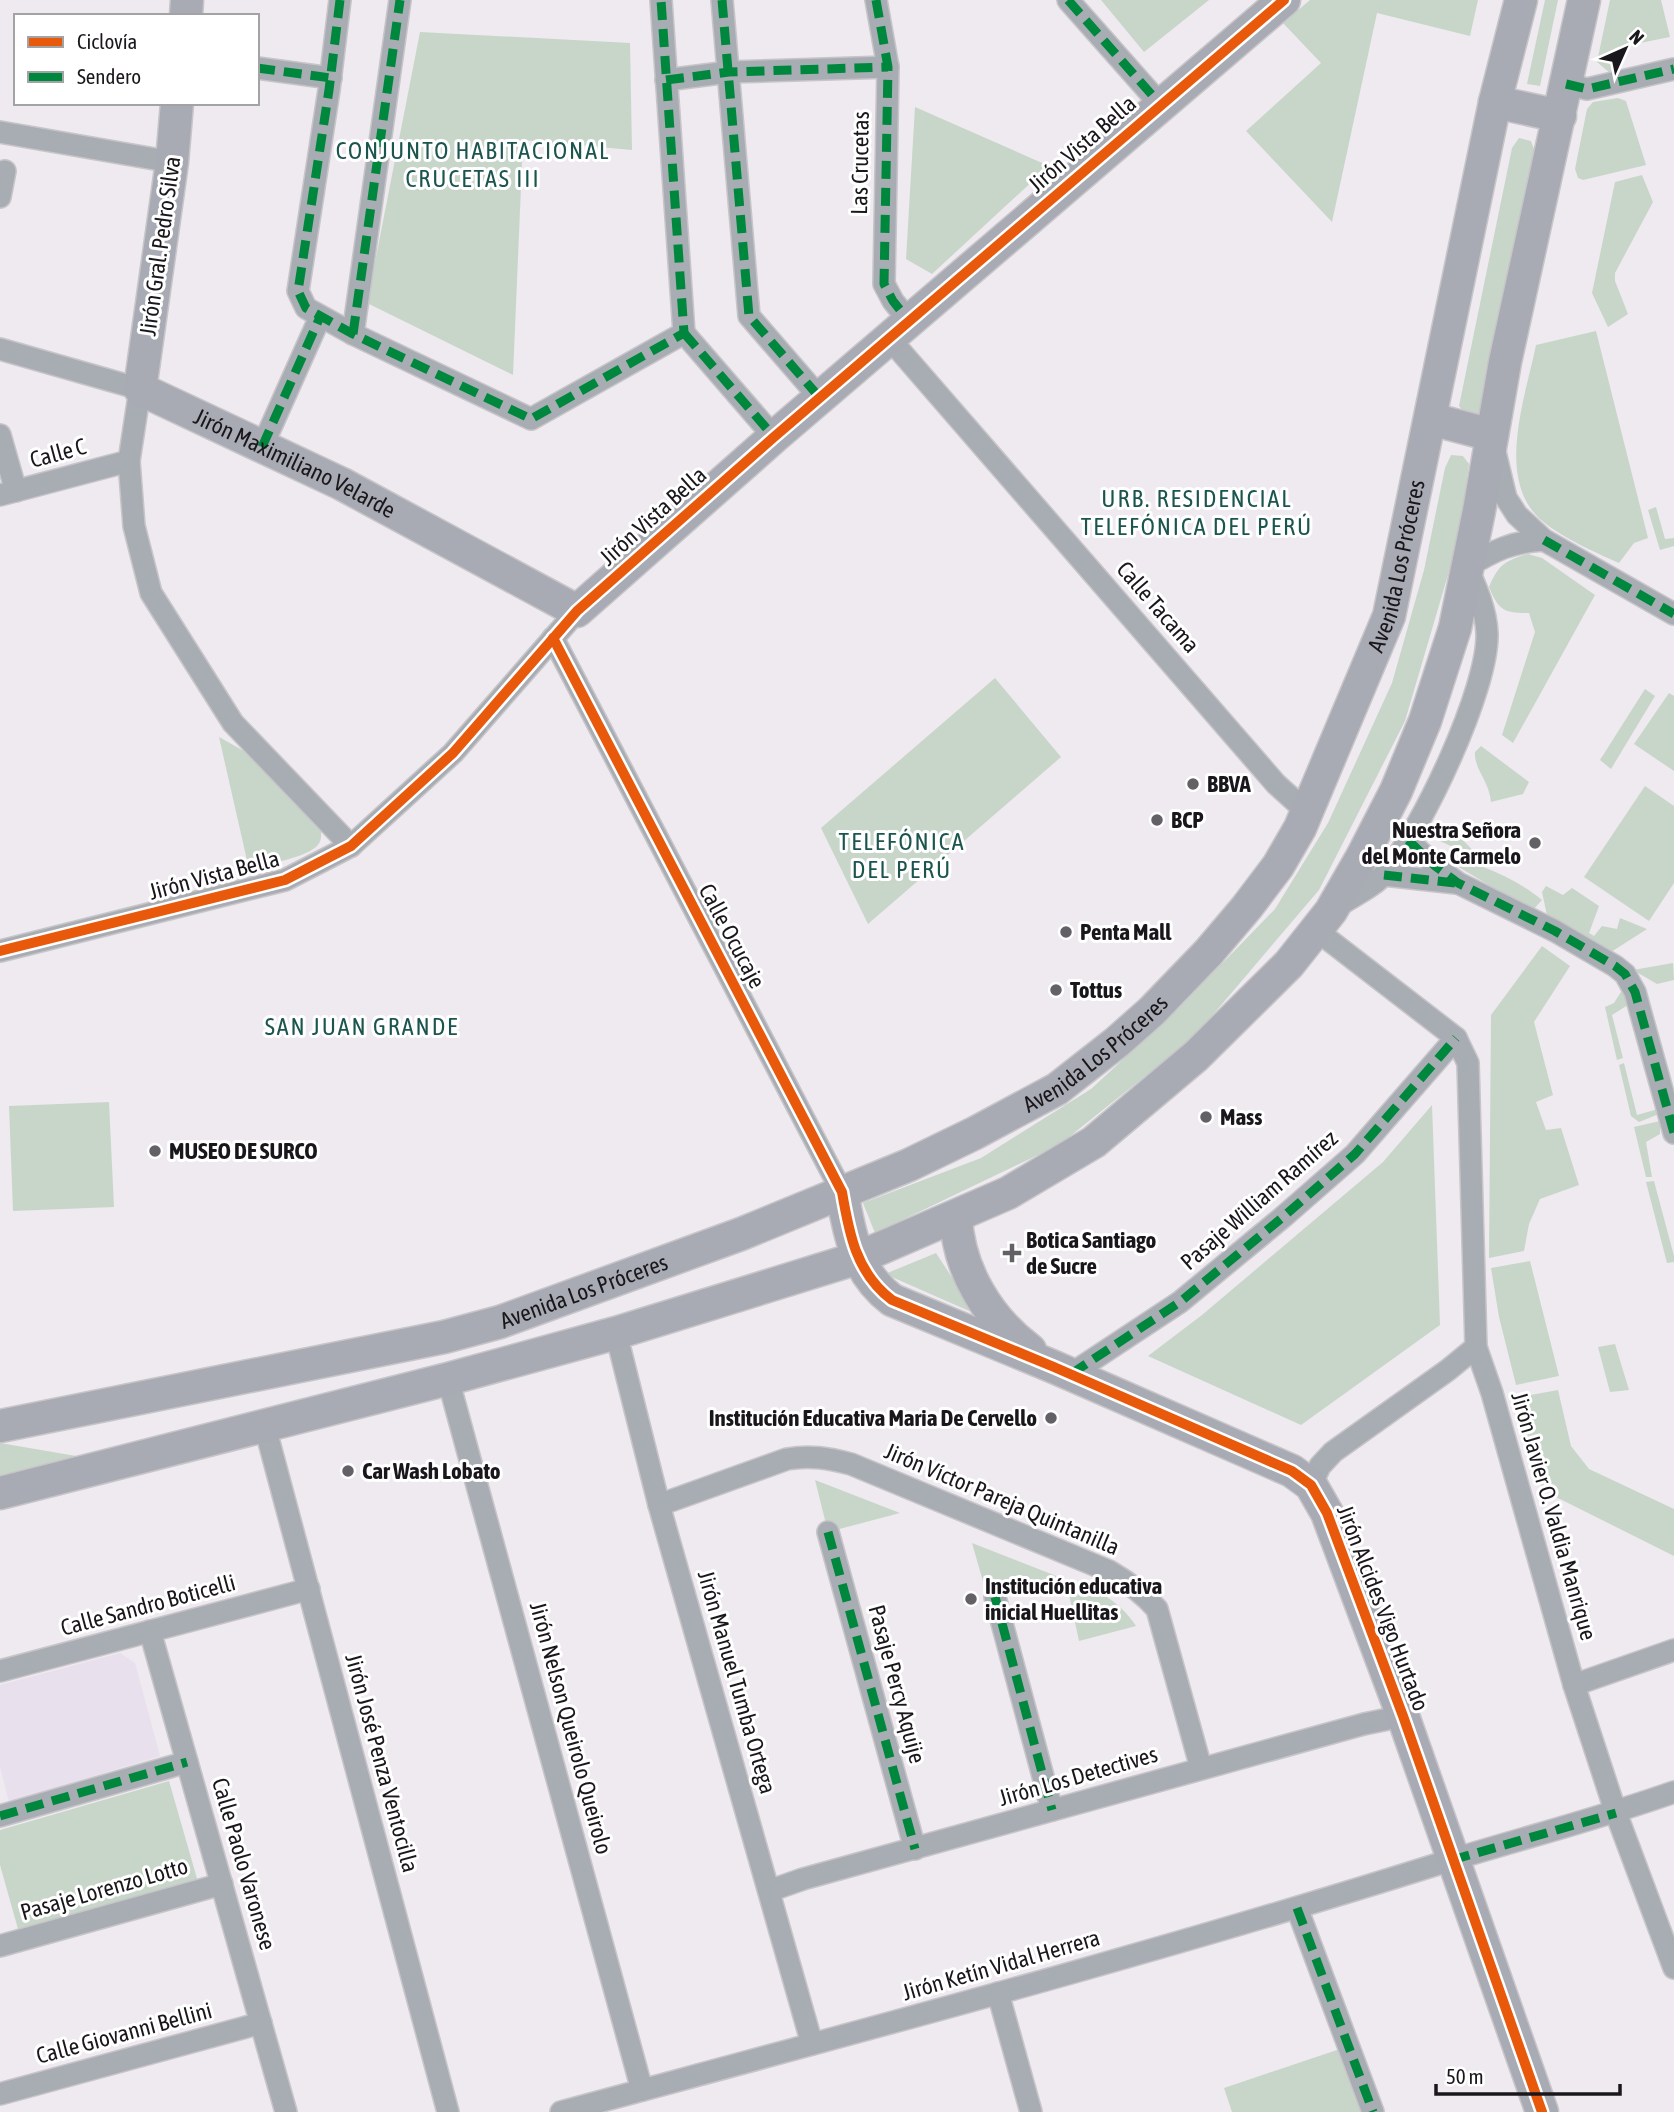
<svg xmlns="http://www.w3.org/2000/svg" width="1674" height="2112" viewBox="0 0 1674 2112" font-family="'Asap Condensed',sans-serif">
	<style>
		.built { fill: #e9e0ee }
		.green { fill: #c8d6c9 }
		.lines { fill: none; stroke-linecap: round; stroke-linejoin: round }
		.street-casing { stroke: #c8c5c9; stroke-width: 24 }
		.secondary-casing { stroke: #c8c5c9; stroke-width: 35 }
		.street { stroke: #a8adb3; stroke-width: 21 }
		.secondary { stroke: #a8abb3; stroke-width: 32 }
		.quiet { stroke: #00873e; stroke-width: 9; stroke-dasharray: 18 9; stroke-linecap: butt }
		.cycleway-casing { stroke: #fff; stroke-width: 15 }
		.cycleway { stroke: #e8590c; stroke-width: 10 }
		.poi-dot { fill: #646166; stroke: #fff; stroke-width: 2.5 }
		.labels { text-anchor: middle; stroke-width: 6; stroke-linejoin: round; paint-order: stroke }
		.street-label { font-size: 23px; fill: #1a171c; stroke: #fff }
		.poi-label { font-size: 23px; font-weight: bold; fill: #1a171c; stroke: #fff; text-anchor: start }
		.neighbourhood-label { font-size: 24px; letter-spacing: 2px; fill: #1b554e; stroke: #fff }
	</style>
	<rect width="100%" height="100%" fill="#eeeaf0"/>
	<path class="built" d="M 120,1653 L 135,1663 L 160,1756 L 9,1802 L 0,1767 L 0,1685 Z"/>
	<g class="green">
		<path d="M 1101,0 L 1209,0 L 1144,52 Z"/>
		<path d="M 1310,0 L 1478,0 L 1470,36 L 1377,13 L 1332,222 L 1246,131 L 1321,63 L 1283,23 Z"/>
		<path d="M 1545,0 L 1558,0 L 1540,86 L 1527,84 Z"/>
		<path d="M 1610,0 L 1661,0 L 1670,37 L 1615,48 L 1619,67 L 1615,72 L 1610,73 L 1597,62 Z"/>
		<path d="M 420,32 L 630,43 L 632,150 L 523,140 L 513,375 L 367,303 Z"/>
		<path d="M 1618,98 L 1626,101 L 1646,165 L 1583,180 L 1578,178 L 1575,169 L 1587,109 L 1593,102 Z"/>
		<path d="M 915,107 L 1049,166 L 932,274 L 906,259 Z"/>
		<path d="M 1519,138 L 1531,141 L 1536,155 L 1483,409 L 1478,415 L 1465,414 L 1459,406 L 1512,148 Z"/>
		<path d="M 1642,175 L 1653,202 L 1615,273 L 1615,281 L 1628,314 L 1608,327 L 1592,293 L 1615,182 Z"/>
		<path d="M 1596,331 L 1648,538 L 1634,543 L 1619,563 C 1596,553 1552,533 1536,515 C 1497,473 1526,395 1536,345 Z"/>
		<path d="M 1451,455 L 1463,456 L 1469,464 L 1460,534 L 1405,721 L 1319,890 L 1194,1037 L 1059,1145 L 875,1233 L 863,1203 L 981,1158 L 1091,1089 L 1181,1006 L 1275,909 L 1328,823 L 1392,683 L 1424,570 L 1445,468 Z"/>
		<path d="M 1656,507 L 1665,539 L 1674,538 L 1674,546 L 1660,550 L 1648,510 Z"/>
		<path d="M 1528,554 L 1542,558 L 1595,595 L 1513,743 L 1502,735 L 1535,632 L 1529,613 C 1504,613 1499,611 1489,587 C 1499,564 1505,561 1528,554 Z"/>
		<path d="M 995,678 L 1061,757 L 868,924 L 821,828 Z"/>
		<path d="M 1645,689 L 1655,696 L 1611,769 L 1600,760 Z"/>
		<path d="M 1669,693 L 1674,696 L 1674,771 L 1634,744 Z"/>
		<path d="M 219,737 L 251,755 L 320,824 C 321,832 323,840 317,846 C 305,858 266,864 249,869 Z"/>
		<path d="M 1481,746 L 1529,782 L 1523,794 L 1491,802 C 1489,780 1474,770 1475,752 Z"/>
		<path d="M 1645,786 L 1674,806 L 1674,883 L 1649,921 L 1584,877 Z"/>
		<path d="M 1457,834 L 1483,861 L 1440,841 Z"/>
		<path d="M 1438,851 C 1475,864 1511,874 1542,900 L 1532,911 L 1452,863 Z"/>
		<path d="M 1546,886 L 1563,895 L 1572,888 L 1599,906 L 1589,933 L 1594,936 L 1602,926 L 1617,929 L 1620,918 L 1647,929 L 1608,954 L 1548,920 L 1542,892 Z"/>
		<path d="M 1542,946 L 1570,966 L 1534,1022 L 1553,1095 L 1536,1102 L 1546,1130 L 1561,1128 L 1579,1185 L 1540,1199 L 1529,1224 L 1524,1251 L 1489,1258 L 1491,1015 Z"/>
		<path d="M 1673,963 L 1674,980 L 1657,984 L 1633,970 Z"/>
		<path d="M 1621,992 L 1628,995 L 1631,1003 L 1612,1015 L 1623,1058 L 1617,1060 L 1605,1007 L 1614,1003 Z"/>
		<path d="M 1624,1063 L 1637,1115 L 1658,1109 L 1659,1114 L 1639,1122 L 1631,1116 L 1619,1065 Z"/>
		<path d="M 109,1102 L 114,1207 L 13,1211 L 9,1106 Z"/>
		<path d="M 1432,1105 L 1440,1325 L 1301,1425 L 1148,1356 L 1202,1315 L 1383,1162 Z"/>
		<path d="M 1660,1121 L 1660,1134 L 1646,1142 L 1652,1177 L 1646,1177 L 1634,1127 Z"/>
		<path d="M 1654,1181 L 1674,1256 L 1674,1262 L 1667,1263 L 1646,1182 Z"/>
		<path d="M 936,1253 L 976,1314 L 885,1274 Z"/>
		<path d="M 1530,1261 L 1559,1376 L 1516,1385 L 1499,1317 L 1491,1268 Z"/>
		<path d="M 1615,1344 L 1629,1390 L 1610,1392 L 1598,1347 Z"/>
		<path d="M 1558,1390 L 1571,1446 L 1589,1469 L 1674,1509 L 1674,1556 L 1556,1497 L 1539,1484 L 1514,1398 Z"/>
		<path d="M 0,1443 L 82,1457 L 0,1478 Z"/>
		<path d="M 815,1480 L 900,1513 L 828,1532 Z"/>
		<path d="M 972,1543 L 1059,1577 L 988,1599 Z"/>
		<path d="M 1066,1580 C 1095,1588 1119,1600 1136,1626 L 1079,1641 Z"/>
		<path d="M 169,1781 L 198,1882 L 18,1929 L 0,1865 L 0,1830 Z"/>
		<path d="M 1340,2049 L 1362,2112 L 1232,2112 L 1224,2088 Z"/>
	</g>
	<g class="lines">
		<defs>
			<g id="street">
				<path d="M 340,0 L 329,90 L 298,291 L 306,308 L 353,334 L 531,419 L 684,333 L 661,0"/>
				<path d="M 722,0 L 749,316 L 820,398"/>
				<path d="M 876,0 L 888,67 L 884,284 L 893,301 L 909,321"/>
				<path d="M 1068,0 L 1160,104"/>
				<path d="M 257,68 L 331,78"/>
				<path d="M 666,80 L 729,72 L 888,67"/>
				<path d="M 1566,84 L 1587,89 L 1674,69"/>
				<path d="M 0,132 L 172,162"/>
				<path d="M 0,197 L 5,171"/>
				<path d="M 684,333 L 774,437"/>
				<path d="M 353,334 L 400,0"/>
				<path d="M 889,338 L 1276,784 L 1307,812"/>
				<path d="M 0,349 L 140,389 L 129,461 L 134,526 L 151,593 L 233,723 L 351,846"/>
				<path d="M 0,435 L 16,491"/>
				<path d="M 262,447 L 320,317"/>
				<path d="M 1495,452 L 1506,498 L 1517,515 L 1544,540 L 1674,614"/>
				<path d="M 0,495 L 129,461"/>
				<path d="M 553,638 L 842,1192"/>
				<path d="M 1408,840 L 1435,866 L 1458,883 L 1555,931 L 1615,966 L 1625,974 L 1635,992 L 1674,1133"/>
				<path d="M 1384,875 L 1456,883"/>
				<path d="M 1338,906 C 1353,896 1375,886 1386,872 C 1422,829 1489,688 1487,633 C 1486,610 1476,587 1467,567 C 1495,550 1511,542 1544,540"/>
				<path d="M 1316,930 L 1456,1038 L 1468,1063 L 1476,1347 L 1492,1393 L 1574,1685 L 1616,1813 L 1674,1968"/>
				<path d="M 0,951 L 285,880 L 351,846 L 453,753 L 577,611"/>
				<path d="M 616,1333 L 659,1505 L 812,2044"/>
				<path d="M 1071,1374 L 1180,1302 L 1283,1217 L 1355,1154 L 1456,1038"/>
				<path d="M 448,1379 L 642,2090"/>
				<path d="M 265,1427 L 448,2112"/>
				<path d="M 1311,1485 L 1320,1466 L 1333,1452 L 1448,1370 L 1476,1347"/>
				<path d="M 659,1505 L 787,1459 C 810,1455 828,1458 851,1464 L 1109,1571 C 1128,1582 1143,1593 1157,1609 L 1201,1768"/>
				<path d="M 828,1532 L 915,1849"/>
				<path d="M 995,1597 L 1052,1810"/>
				<path d="M 150,1631 L 286,2112"/>
				<path d="M 0,1671 L 309,1589"/>
				<path d="M 1574,1685 L 1674,1650"/>
				<path d="M 0,1816 L 187,1762"/>
				<path d="M 769,1891 L 803,1879 L 1364,1724 L 1403,1716"/>
				<path d="M 1297,1908 L 1373,2112"/>
				<path d="M 0,1946 L 222,1884"/>
				<path d="M 998,1993 L 1031,2112"/>
				<path d="M 0,2094 L 261,2023"/>
				<path d="M 561,2112 C 853,2033 1146,1956 1435,1865 C 1515,1840 1595,1820 1674,1792"/>
			</g>
			<g id="secondary">
				<path d="M 186,16 L 187,0"/>
				<path d="M 1495,102 L 1560,116"/>
				<path id="s1" d="M 177,103 L 172,162 L 140,389 L 342,484 L 577,611 L 774,437 L 1284,0"/>
				<path d="M 1431,419 L 1492,435"/>
				<path d="M 842,1192 C 849,1233 856,1273 892,1300 L 1054,1367 L 1292,1471 L 1311,1485 L 1327,1513 L 1403,1716 L 1542,2112"/>
				<path d="M 956,1217 C 958,1269 988,1319 1030,1350"/>
				<path id="s2" d="M 0,1426 L 444,1337 L 500,1322 L 741,1234 L 909,1165 L 975,1133 L 1057,1089 L 1117,1042 L 1152,1011 L 1208,953 L 1247,907 L 1278,866 L 1300,828 L 1389,616 L 1495,102 L 1521,0"/>
				<path d="M 0,1493 L 448,1379 L 616,1333 L 858,1258 L 1008,1193 L 1094,1142 L 1196,1056 L 1289,964 L 1331,911 L 1362,857 L 1396,791 L 1425,721 L 1455,628 L 1479,511 L 1505,362 L 1584,0"/>
			</g>
		</defs>
		<use href="#street" class="street-casing"/>
		<use href="#secondary" class="secondary-casing"/>
		<use href="#street" class="street"/>
		<use href="#secondary" class="secondary"/>
		<g class="quiet">
			<path d="M 340,0 L 329,90 L 298,291 L 306,308 L 353,334 L 531,419 L 684,333 L 661,0"/>
			<path d="M 722,0 L 749,316 L 820,398"/>
			<path d="M 876,0 L 888,67 L 884,284 L 893,301 L 909,321"/>
			<path d="M 1068,0 L 1160,104"/>
			<path d="M 257,68 L 331,78"/>
			<path d="M 666,80 L 729,72 L 888,67"/>
			<path d="M 1566,84 L 1587,89 L 1674,69"/>
			<path d="M 684,333 L 774,437"/>
			<path d="M 353,334 L 400,0"/>
			<path d="M 262,447 L 320,317"/>
			<path d="M 1544,540 L 1674,614"/>
			<path d="M 1408,840 L 1435,866 L 1458,883 L 1555,931 L 1615,966 L 1625,974 L 1635,992 L 1674,1133"/>
			<path d="M 1384,875 L 1455,883"/>
			<path d="M 1071,1374 L 1180,1302 L 1283,1217 L 1355,1154 L 1456,1038"/>
			<path d="M 828,1532 L 915,1849"/>
			<path d="M 995,1597 L 1052,1810"/>
			<path d="M 0,1816 L 187,1762"/>
			<path d="M 1452,1860 L 1616,1813"/>
			<path d="M 1297,1908 L 1373,2112"/>
		</g>
		<defs>
			<g id="cycleway">
				<path d="M 553,638 L 842,1192 C 849,1233 856,1273 892,1300 L 1054,1367 L 1292,1471 L 1311,1485 L 1327,1513 L 1403,1716 L 1542,2112"/>
				<path d="M 0,951 L 285,880 L 351,846 L 453,753 L 577,611 L 774,437 L 1284,0"/>
			</g>
		</defs>
		<use href="#cycleway" class="cycleway-casing"/>
		<use href="#cycleway" class="cycleway"/>
	</g>
	<g class="poi-dot">
		<circle cx="1193" cy="784" r="7"/>
		<circle cx="1157" cy="820" r="7"/>
		<circle cx="1535" cy="843" r="7"/>
		<circle cx="1066" cy="932" r="7"/>
		<circle cx="1056" cy="990" r="7"/>
		<circle cx="1206" cy="1117" r="7"/>
		<circle cx="155" cy="1151" r="7"/>
		<path d="M1008.5 1242.5h7v7h7v7h-7v7h-7v-7h-7v-7h7z"/>
		<circle cx="1051" cy="1418" r="7"/>
		<circle cx="348" cy="1471" r="7"/>
		<circle cx="971" cy="1599" r="7"/>
	</g>
	<g class="labels">
		<g class="street-label">
			<text transform="translate(1082 144) rotate(-41)" y="8">Jirón Vista Bella</text>
			<text transform="translate(860 163) rotate(-89)" y="8">Las Crucetas</text>
			<text transform="translate(160 246) rotate(-82)" y="8">Jirón Gral. Pedro Silva</text>
			<text transform="translate(58 453) rotate(-15)" y="8">Calle C</text>
			<text dy="8" stroke="none"><textPath href="#s1" startOffset="460">Jirón Maximiliano Velarde</textPath></text>
			<text transform="translate(653 516) rotate(-42)" y="8">Jirón Vista Bella</text>
			<text dy="8" stroke="none"><textPath href="#s2" startOffset="1755">Avenida Los Próceres</textPath></text>
			<text transform="translate(1158 607) rotate(49)" y="8">Calle Tacama</text>
			<text transform="translate(214 875) rotate(-15)" y="8">Jirón Vista Bella</text>
			<text transform="translate(732 936) rotate(62)" y="8">Calle Ocucaje</text>
			<text dy="8" stroke="none"><textPath href="#s2" startOffset="1167">Avenida Los Próceres</textPath></text>
			<text transform="translate(1259 1200) rotate(-41)" y="8">Pasaje William Ramírez</text>
			<text dy="8" stroke="none"><textPath href="#s2" startOffset="600">Avenida Los Próceres</textPath></text>
			<text transform="translate(1002 1499) rotate(23)" y="8">Jirón Víctor Pareja Quintanilla</text>
			<text transform="translate(1554 1516) rotate(74)" y="8">Jirón Javier O. Valdia Manrique</text>
			<text transform="translate(148 1605) rotate(-15)" y="8">Calle Sandro Boticelli</text>
			<text transform="translate(1383 1608) rotate(69)" y="8">Jirón Alcides Vigo Hurtado</text>
			<text transform="translate(737 1682) rotate(74)" y="8">Jirón Manuel Tumba Ortega</text>
			<text transform="translate(897 1684) rotate(75)" y="8">Pasaje Percy Aquije</text>
			<text transform="translate(571 1728) rotate(75)" y="8">Jirón Nelson Queirolo Queirolo</text>
			<text transform="translate(382 1763) rotate(75)" y="8">Jirón José Penza Ventocilla</text>
			<text transform="translate(1078 1776) rotate(-16)" y="8">Jirón Los Detectives</text>
			<text transform="translate(244 1864) rotate(74)" y="8">Calle Paolo Varonese</text>
			<text transform="translate(104 1889) rotate(-16)" y="8">Pasaje Lorenzo Lotto</text>
			<text transform="translate(1001 1965) rotate(-16)" y="8">Jirón Ketín Vidal Herrera</text>
			<text transform="translate(124 2033) rotate(-15)" y="8">Calle Giovanni Bellini</text>
		</g>
		<g class="poi-label">
			<text x="1207" y="792">BBVA</text>
			<text x="1171" y="828">BCP</text>
			<text x="1521" y="838" text-anchor="end">Nuestra Señora<tspan x="1521" dy="26">del Monte Carmelo</tspan></text>
			<text x="1080" y="940">Penta Mall</text>
			<text x="1070" y="998">Tottus</text>
			<text x="1220" y="1125">Mass</text>
			<text x="169" y="1159">MUSEO DE SURCO</text>
			<text x="1026" y="1248">Botica Santiago<tspan x="1026" dy="26">de Sucre</tspan></text>
			<text x="1037" y="1426" text-anchor="end">Institución Educativa Maria De Cervello</text>
			<text x="362" y="1479">Car Wash Lobato</text>
			<text x="985" y="1594">Institución educativa<tspan x="985" dy="26">inicial Huellitas</tspan></text>
		</g>
		<g class="neighbourhood-label">
			<text x="473" y="159">CONJUNTO HABITACIONAL<tspan x="473" dy="28">CRUCETAS III</tspan></text>
			<text x="1197" y="507">URB. RESIDENCIAL<tspan x="1197" dy="28">TELEFÓNICA DEL PERÚ</tspan></text>
			<text x="902" y="850">TELEFÓNICA<tspan x="902" dy="28">DEL PERÚ</tspan></text>
			<text x="362" y="1035">SAN JUAN GRANDE</text>
		</g>
	</g>
	<rect x="14" y="14" width="245" height="91" fill="#ffffff" stroke="#a3a2a4" stroke-width="2"/>
	<rect x="28" y="37" width="35" height="10" fill="#e8590c" stroke="#a3a2a4" stroke-width="2"/>
	<text x="77" y="49" font-size="21" fill="#1a171c">Ciclovía</text>
	<rect x="28" y="72" width="35" height="10" fill="#00873e" stroke="#a3a2a4" stroke-width="2"/>
	<text x="77" y="84" font-size="21" fill="#1a171c">Sendero</text>
	<g transform="translate(1625 49) rotate(45)" stroke="#ffffff" stroke-width="5" paint-order="stroke">
	<path d="M0-5L12 26L0 18L-12 26Z" fill="#1a171c"/>
	<text y="-10" font-size="19" font-weight="bold" text-anchor="middle" fill="#1a171c">N</text>
	</g>
	<path d="M1436 2084v10h184v-10" fill="none" stroke="#1a171c" stroke-width="3.5"/>
	<text x="1446" y="2084" font-size="21" fill="#1a171c" stroke="#ffffff" stroke-width="5" paint-order="stroke">50 m</text>
</svg>
